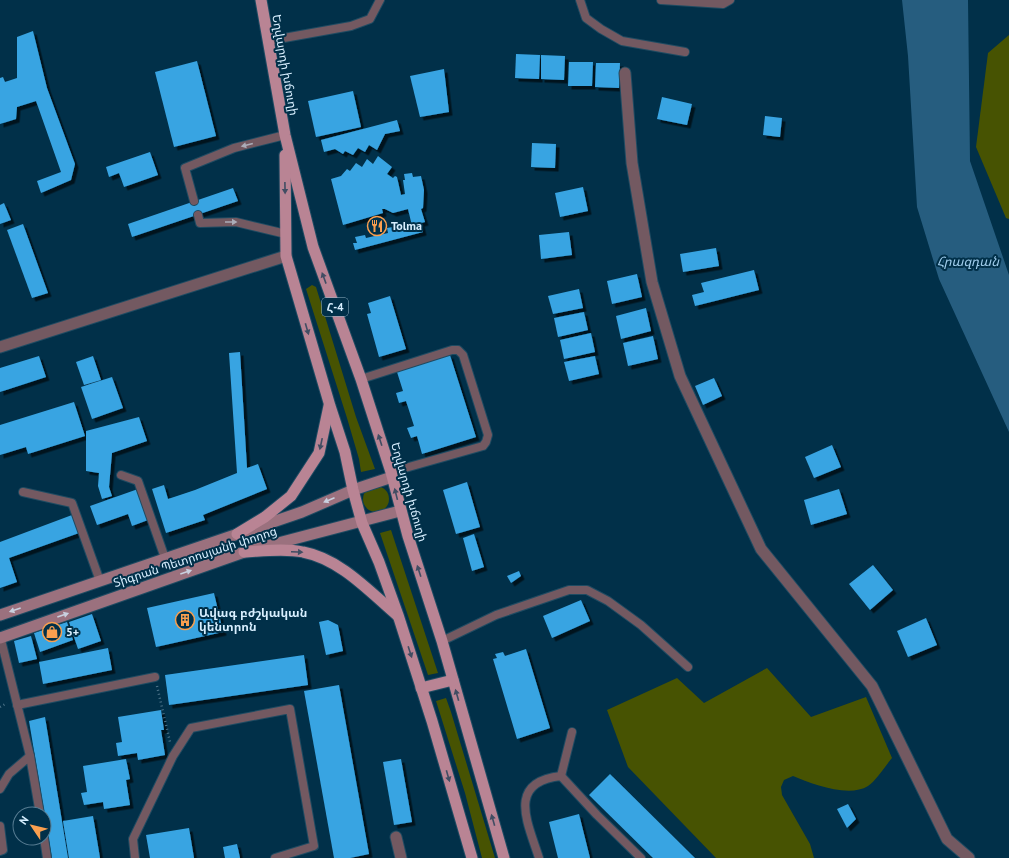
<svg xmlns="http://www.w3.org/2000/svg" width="1009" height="858" viewBox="0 0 1009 858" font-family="'PT Sans','Noto Sans Armenian',sans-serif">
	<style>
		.green { fill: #475302 }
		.water { fill: #265d7f }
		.building { fill: #39a4e2; filter: url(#shadow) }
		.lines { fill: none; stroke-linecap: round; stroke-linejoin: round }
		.service-casing { stroke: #1f4b62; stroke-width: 10 }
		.minor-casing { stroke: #1f4b62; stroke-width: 13 }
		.tertiary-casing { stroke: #1f4b62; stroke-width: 13 }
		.secondary-casing { stroke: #1f4b62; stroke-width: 13 }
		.primary-casing { stroke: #1f4b62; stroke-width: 13 }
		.path { stroke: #4d7389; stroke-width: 2.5; stroke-dasharray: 1 3; stroke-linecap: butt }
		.service { stroke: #735961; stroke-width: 8 }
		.minor { stroke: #735961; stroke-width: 11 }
		.tertiary { stroke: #735961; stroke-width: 11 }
		.secondary { stroke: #9b717e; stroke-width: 11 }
		.primary { stroke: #b98494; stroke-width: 11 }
		.oneway { fill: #abacb8 }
		.oneway2 { fill: #414d63 }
		.oneway3 { fill: #c9d0df }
		.labels { text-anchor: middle; stroke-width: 4; stroke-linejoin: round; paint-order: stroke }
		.shield { fill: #013049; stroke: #98b6c8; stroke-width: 1 }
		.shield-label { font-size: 11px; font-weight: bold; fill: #d8efff }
		.street-label { font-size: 12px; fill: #d8efff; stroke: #013049 }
		.poi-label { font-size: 12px; font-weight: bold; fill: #d8efff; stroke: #013049; text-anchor: start }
		.water-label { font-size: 13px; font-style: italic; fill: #a1ceed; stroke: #013049 }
	</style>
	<defs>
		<filter id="shadow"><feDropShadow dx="3.5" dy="3.5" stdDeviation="0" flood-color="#0009"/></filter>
	</defs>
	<rect width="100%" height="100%" fill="#013049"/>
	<g class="green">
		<path d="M 1009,35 L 1009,219 L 1006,218 L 976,147 L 988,53 Z"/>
		<path d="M 312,285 L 316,287 L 356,417 L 375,469 L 361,472 L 359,459 L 347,418 L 306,289 Z"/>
		<circle cx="376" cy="499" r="13"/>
		<path d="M 391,530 L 438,673 L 428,675 L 380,533 Z"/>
		<path d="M 767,668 L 811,717 L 866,697 L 892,758 C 886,765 875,782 868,786 C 849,798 812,784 793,776 L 784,780 L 781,787 L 782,795 L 810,844 L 814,858 L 716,858 L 628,767 L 607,710 L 677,678 L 704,703 Z"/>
		<path d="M 446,698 L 451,712 L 495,858 L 482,858 L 465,793 L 436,701 Z"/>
	</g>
	<path class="water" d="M 902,0 L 968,0 L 970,161 L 1009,275 L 1009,432 L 939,279 L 917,207 L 908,56 Z"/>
	<g class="building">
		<path d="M 33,31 L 47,88 L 75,164 L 71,180 L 41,193 L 37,181 L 61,172 L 36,101 L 17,107 L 16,119 L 0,124 L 0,78 L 3,77 L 5,82 L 17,78 L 17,37 Z"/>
		<path d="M 516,54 L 540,55 L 539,79 L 515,78 Z"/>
		<path d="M 541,55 L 565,56 L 564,80 L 541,79 Z"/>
		<path d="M 197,61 L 216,136 L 174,147 L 155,72 Z"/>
		<path d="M 569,62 L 593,62 L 592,86 L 568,86 Z"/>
		<path d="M 596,63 L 620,63 L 619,88 L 595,87 Z"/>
		<path d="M 444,69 L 449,112 L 420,117 L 410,76 Z"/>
		<path d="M 353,91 L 361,127 L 316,137 L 308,101 Z"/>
		<path d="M 662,97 L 692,104 L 687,125 L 657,119 Z"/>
		<path d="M 765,116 L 782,118 L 780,137 L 763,135 Z"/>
		<path d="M 397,120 L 400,131 L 385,134 L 377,150 L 369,145 L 365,152 L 358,148 L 353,155 L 345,151 L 343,154 L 335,149 L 324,152 L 321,140 Z"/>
		<path d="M 532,143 L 556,144 L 555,168 L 531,167 Z"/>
		<path d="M 150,152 L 158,175 L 124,187 L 119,173 L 109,177 L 106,167 Z"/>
		<path d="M 378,156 L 392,167 L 387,174 L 393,178 L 395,176 L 397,177 L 401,195 L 405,194 L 403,180 L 405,180 L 404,174 L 412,173 L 413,177 L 421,176 L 424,190 L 423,208 L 421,209 L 425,222 L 421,223 L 423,232 L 355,250 L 353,243 L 357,243 L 355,237 L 365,235 L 366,238 L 388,233 L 387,228 L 399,226 L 400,229 L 412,226 L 408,209 L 393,213 L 385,209 L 382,209 L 383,213 L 343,225 L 331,179 L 341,176 L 347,169 L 350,171 L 356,163 L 362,167 L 367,159 L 373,164 Z"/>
		<path d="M 583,187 L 588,211 L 560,217 L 555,193 Z"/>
		<path d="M 233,188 L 238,201 L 132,237 L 128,224 Z"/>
		<path d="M 4,203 L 11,220 L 0,224 L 0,205 Z"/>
		<path d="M 23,224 L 48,293 L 32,298 L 7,230 Z"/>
		<path d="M 569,232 L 572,255 L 541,259 L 539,235 Z"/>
		<path d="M 716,248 L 719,266 L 683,272 L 680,254 Z"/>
		<path d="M 754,270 L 759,290 L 695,306 L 692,295 L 704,292 L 701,283 Z"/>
		<path d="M 637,274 L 642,297 L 612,304 L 607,281 Z"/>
		<path d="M 579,289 L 583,308 L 553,314 L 548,296 Z"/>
		<path d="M 390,296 L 406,349 L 379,357 L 367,314 L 371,313 L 368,303 Z"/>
		<path d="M 646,308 L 651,331 L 621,339 L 616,316 Z"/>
		<path d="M 584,312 L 588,330 L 558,337 L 554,318 Z"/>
		<path d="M 591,333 L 595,352 L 564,359 L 560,340 Z"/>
		<path d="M 653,336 L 658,359 L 628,366 L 623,343 Z"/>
		<path d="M 240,352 L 247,468 L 258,464 L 267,489 L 203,515 L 205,520 L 166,533 L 152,489 L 164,485 L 168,499 L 195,490 L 237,473 L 229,353 Z"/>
		<path d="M 450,355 L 476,437 L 422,454 L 417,436 L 411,438 L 407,428 L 414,426 L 406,401 L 399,403 L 396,393 L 403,391 L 397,372 Z"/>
		<path d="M 39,356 L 46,377 L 0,392 L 0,368 Z"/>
		<path d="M 93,356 L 101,380 L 84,385 L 76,362 Z"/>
		<path d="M 595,356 L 599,374 L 569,381 L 564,362 Z"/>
		<path d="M 112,377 L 123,408 L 92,419 L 81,387 Z"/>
		<path d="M 714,378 L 722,396 L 703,405 L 695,386 Z"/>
		<path d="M 74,402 L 85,436 L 28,454 L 26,447 L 0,455 L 0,425 Z"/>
		<path d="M 139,417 L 147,441 L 112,453 L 109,487 L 112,496 L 102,499 L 98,486 L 99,473 L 86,471 L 86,431 Z"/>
		<path d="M 832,445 L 841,467 L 814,478 L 805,457 Z"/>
		<path d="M 467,482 L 480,527 L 456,534 L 443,490 Z"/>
		<path d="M 138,489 L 148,520 L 132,526 L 128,514 L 97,525 L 90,506 Z"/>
		<path d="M 839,489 L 847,514 L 811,525 L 804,500 Z"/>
		<path d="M 72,515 L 79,533 L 9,558 L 17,582 L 0,588 L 0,542 Z"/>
		<path d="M 474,534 L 484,567 L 472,571 L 463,538 Z"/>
		<path d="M 873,565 L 893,590 L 870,610 L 849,584 Z"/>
		<path d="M 519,571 L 521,576 L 511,583 L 507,576 Z"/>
		<path d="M 214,593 L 223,632 L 156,647 L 147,608 Z"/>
		<path d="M 581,600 L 590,621 L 552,638 L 543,616 Z"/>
		<path d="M 92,614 L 101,641 L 78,649 L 69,622 Z"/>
		<path d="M 926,618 L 937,645 L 908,657 L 897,631 Z"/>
		<path d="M 328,620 L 338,625 L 343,651 L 326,655 L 319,622 Z"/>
		<path d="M 67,622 L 73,640 L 40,652 L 34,633 Z"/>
		<path d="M 31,636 L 37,659 L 19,663 L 14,641 Z"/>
		<path d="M 108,648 L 112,670 L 43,684 L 39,662 Z"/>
		<path d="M 526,649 L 550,728 L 517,739 L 493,659 L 497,658 L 495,654 L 503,652 L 505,656 Z"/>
		<path d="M 304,655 L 308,685 L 169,705 L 165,675 Z"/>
		<path d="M 339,685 L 369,854 L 350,858 L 334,858 L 304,691 Z"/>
		<path d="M 161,710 L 164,730 L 161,730 L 165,755 L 138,760 L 137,753 L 118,756 L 116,743 L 122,742 L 118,717 Z"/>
		<path d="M 45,717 L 68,858 L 52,858 L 29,721 Z"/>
		<path d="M 126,759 L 130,779 L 126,780 L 130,805 L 104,809 L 103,802 L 84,805 L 81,793 L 87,792 L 83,766 Z"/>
		<path d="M 401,759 L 412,822 L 394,825 L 383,762 Z"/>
		<path d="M 610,774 L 695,858 L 653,858 L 589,795 Z"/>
		<path d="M 848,804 L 856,819 L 847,828 L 837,809 Z"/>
		<path d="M 579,814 L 590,858 L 558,858 L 549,822 Z"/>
		<path d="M 93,816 L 100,858 L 69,858 L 63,821 Z"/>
		<path d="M 189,828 L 194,858 L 150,858 L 146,835 Z"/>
		<path d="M 237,844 L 240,858 L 225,858 L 223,847 Z"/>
	</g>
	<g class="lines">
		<defs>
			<g id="service">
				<path d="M 580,0 L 586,18 L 601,29 L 622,41 L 685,52"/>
				<path d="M 661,0 L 723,4 L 730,0"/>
				<path d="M 267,41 L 351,26 L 370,19 L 380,0"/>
				<path d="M 194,201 L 185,168 L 234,148 L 285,135"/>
				<path d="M 198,215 L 200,223 L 236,222 L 286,234"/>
				<path d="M 361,379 L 452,350 L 458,350 L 463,355 L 488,435 L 486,442 L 483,446 L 391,472"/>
				<path d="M 121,475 L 138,481 L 165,558"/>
				<path d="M 23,492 L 72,503 L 100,581"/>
				<path d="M 0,636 L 30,756"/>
				<path d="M 442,641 L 496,615 L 569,590 L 587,590 L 608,601 L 641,625 L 688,667"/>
				<path d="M 17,705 L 155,677"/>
				<path d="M 561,776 L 572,732"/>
				<path d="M 0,789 L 9,774 L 30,756 L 40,814"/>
				<path d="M 0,826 L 3,850 L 0,851"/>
				<path d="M 44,838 L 47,858"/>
				<path d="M 135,858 L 133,839 L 173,756 L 191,728 L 290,709 L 314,846 L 275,858"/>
				<path d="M 539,858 C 528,823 506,782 561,776 L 597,815 L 641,858"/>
			</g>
			<g id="minor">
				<path d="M 625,73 L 632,163 L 652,282 L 680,376 L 761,549 L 872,686 L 947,839 L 969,858"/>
				<path d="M 396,837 L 401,858"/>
			</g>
			<path id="tertiary" d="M 0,347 L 286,256"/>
			<g id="secondary">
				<path d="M 0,615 L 302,512 L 353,490 L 392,477"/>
				<path d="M 0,638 L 244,552 L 400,511"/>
			</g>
			<g id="primary">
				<path d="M 261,0 L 285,135 L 313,247 L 361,379 L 391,472 L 408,536 L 442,641 L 504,858"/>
				<path d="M 285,155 L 286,256 L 330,406 L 345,452 L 353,490 L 362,523 L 379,562 L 398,615 L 432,721 L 472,858"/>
				<path d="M 237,534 L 265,517 L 291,496 L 319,453 L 329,406"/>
				<path d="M 244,552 C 263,551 285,548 303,552 C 340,559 369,591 397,615"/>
				<path d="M 421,688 L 453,680"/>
			</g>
		</defs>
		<use href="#service" class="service-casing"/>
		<use href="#minor" class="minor-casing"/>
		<use href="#tertiary" class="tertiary-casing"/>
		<use href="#secondary" class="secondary-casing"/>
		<use href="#primary" class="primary-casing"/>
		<g class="path">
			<path d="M 157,686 L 170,742"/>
			<path d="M 0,707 L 7,703"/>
		</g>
		<use href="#service" class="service"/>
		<use href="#minor" class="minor"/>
		<use href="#tertiary" class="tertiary"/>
		<use href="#secondary" class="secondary"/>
		<use href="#primary" class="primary"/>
	</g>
	<defs><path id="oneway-solid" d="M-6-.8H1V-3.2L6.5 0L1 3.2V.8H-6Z"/></defs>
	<g class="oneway">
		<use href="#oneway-solid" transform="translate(247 145) rotate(166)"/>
		<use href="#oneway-solid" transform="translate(231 222)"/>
	</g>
	<g class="oneway2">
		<use href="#oneway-solid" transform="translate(285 188) rotate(89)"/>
		<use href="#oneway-solid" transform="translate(324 278) rotate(-110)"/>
		<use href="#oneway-solid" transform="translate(307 329) rotate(74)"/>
		<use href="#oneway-solid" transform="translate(380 440) rotate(-108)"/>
		<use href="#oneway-solid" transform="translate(321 444) rotate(102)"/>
		<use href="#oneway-solid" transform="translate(396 494) rotate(-104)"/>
		<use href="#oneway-solid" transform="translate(297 552) rotate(3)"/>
		<use href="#oneway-solid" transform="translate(419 571) rotate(-108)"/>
		<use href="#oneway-solid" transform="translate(410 652) rotate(72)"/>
		<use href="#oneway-solid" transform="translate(457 695) rotate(-106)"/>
		<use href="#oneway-solid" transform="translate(448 776) rotate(74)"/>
		<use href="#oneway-solid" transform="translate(493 820) rotate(-106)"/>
	</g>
	<g class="oneway3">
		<use href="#oneway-solid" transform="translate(329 500) rotate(157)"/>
		<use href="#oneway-solid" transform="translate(186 572) rotate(-19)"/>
		<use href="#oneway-solid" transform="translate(15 610) rotate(161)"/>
		<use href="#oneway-solid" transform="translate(63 615) rotate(-19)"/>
	</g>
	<defs>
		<symbol id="restaurant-ring" viewBox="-11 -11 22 22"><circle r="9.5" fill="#013049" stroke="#fa9f4f" stroke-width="1.5"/><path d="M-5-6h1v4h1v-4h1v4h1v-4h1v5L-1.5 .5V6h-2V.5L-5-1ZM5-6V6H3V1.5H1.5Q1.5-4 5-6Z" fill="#fa9f4f"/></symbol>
		<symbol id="building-ring" viewBox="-11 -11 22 22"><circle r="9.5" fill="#013049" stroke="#fa9f4f" stroke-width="1.5"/><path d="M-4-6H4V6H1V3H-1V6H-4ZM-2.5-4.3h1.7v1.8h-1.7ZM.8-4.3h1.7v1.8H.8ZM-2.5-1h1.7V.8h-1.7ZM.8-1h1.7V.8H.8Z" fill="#fa9f4f"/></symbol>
		<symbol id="shop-ring" viewBox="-11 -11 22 22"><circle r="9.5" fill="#013049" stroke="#fa9f4f" stroke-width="1.5"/><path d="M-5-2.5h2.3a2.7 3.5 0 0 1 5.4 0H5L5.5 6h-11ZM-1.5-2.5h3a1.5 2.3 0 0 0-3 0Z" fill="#fa9f4f"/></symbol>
	</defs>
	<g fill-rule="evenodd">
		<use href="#restaurant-ring" x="366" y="215" width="22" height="22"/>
		<use href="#building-ring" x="174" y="609" width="22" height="22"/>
		<use href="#shop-ring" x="41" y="621" width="22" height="22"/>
	</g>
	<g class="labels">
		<rect class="shield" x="322" y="298" width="26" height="18" rx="3"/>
		<g class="shield-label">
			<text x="335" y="311">Հ-4</text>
		</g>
		<g class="street-label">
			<text transform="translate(285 65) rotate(80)" y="4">Եղվարդի խճուղի</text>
			<text transform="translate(409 492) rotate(74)" y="4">Եղվարդի խճուղի</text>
			<text transform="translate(195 557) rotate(-18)" y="4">Տիգրան Պետրոսյանի փողոց</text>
		</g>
		<g class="poi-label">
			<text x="391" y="230">Tolma</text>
			<text x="199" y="617">Ավագ բժշկական<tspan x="199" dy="14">կենտրոն</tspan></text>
			<text x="66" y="636">5+</text>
		</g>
		<g class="water-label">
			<text x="968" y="266">Հրազդան</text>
		</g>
	</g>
	<g transform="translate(32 826) rotate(305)"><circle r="19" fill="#013049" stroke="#577c92"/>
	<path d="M0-3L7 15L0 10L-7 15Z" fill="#fa9f4f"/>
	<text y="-6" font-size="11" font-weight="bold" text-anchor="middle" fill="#d8efff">N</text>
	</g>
</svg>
